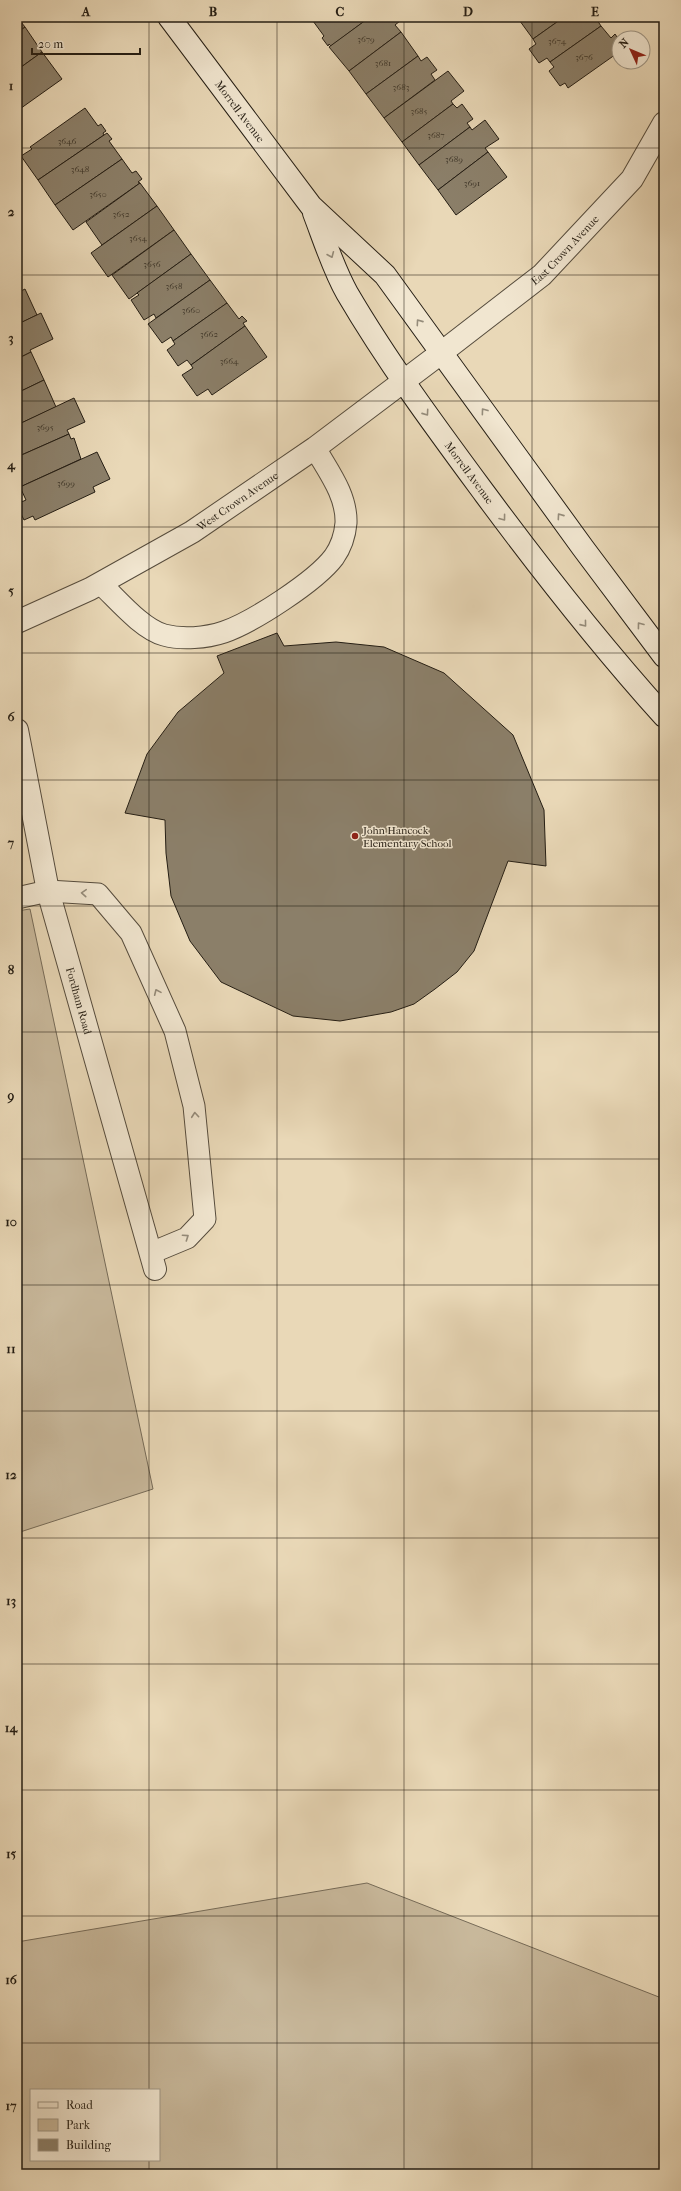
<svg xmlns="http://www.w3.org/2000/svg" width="681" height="2191" viewBox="0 0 681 2191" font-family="'IM FELL French Canon',serif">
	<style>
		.green { fill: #c8b89b; stroke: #766b58; fill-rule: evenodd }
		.building { fill: #8b7f69; stroke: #251e14 }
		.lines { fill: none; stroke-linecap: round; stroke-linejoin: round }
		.lane-casing { stroke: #564c3d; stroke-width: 23 }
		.street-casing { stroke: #564c3d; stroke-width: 24 }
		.secondary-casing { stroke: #251e14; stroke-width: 24 }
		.lane { stroke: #f1e6d0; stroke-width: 21 }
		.street { stroke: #f1e6d0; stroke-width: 22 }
		.secondary { stroke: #f1e6d0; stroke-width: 22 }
		.oneway { stroke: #958c7b }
		.grid { fill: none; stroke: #251e14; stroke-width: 1; stroke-opacity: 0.55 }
		.poi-dot { fill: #8f2418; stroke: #f1e6d0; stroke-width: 1.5 }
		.labels { text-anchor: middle; stroke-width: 3; stroke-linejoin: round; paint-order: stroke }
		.number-label { font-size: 9px; fill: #3e3629 }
		.street-label { font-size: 11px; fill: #251e14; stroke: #f1e6d0 }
		.poi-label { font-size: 11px; fill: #251e14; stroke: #f1e6d0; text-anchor: start }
		.neatline { fill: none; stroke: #251e14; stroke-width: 1.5 }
		.grid-label { font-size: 13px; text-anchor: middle; font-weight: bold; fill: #251e14 }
	</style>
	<rect width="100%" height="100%" fill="#e9d8b7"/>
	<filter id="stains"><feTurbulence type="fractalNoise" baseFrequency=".005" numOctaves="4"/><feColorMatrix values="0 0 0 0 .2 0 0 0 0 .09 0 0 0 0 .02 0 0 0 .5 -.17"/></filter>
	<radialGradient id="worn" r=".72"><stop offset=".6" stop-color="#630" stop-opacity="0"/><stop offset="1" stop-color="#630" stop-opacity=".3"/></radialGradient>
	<g class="green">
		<path d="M 30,909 L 153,1489 L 17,1533 L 17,911 Z"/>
		<path d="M 367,1883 L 664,1999 L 664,2174 L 17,2174 L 17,1942 ZM 31,2090 L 159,2090 L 159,2160 L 31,2160 Z"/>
	</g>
	<g class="building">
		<path d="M 17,17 L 25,27 L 17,33 Z"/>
		<path d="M 319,17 L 370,17 L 331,46 L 329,44 L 328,46 L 322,38 L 324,36 L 313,21 Z"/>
		<path d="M 370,17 L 397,17 L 400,21 L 395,25 L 401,32 L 349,71 L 329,47 Z"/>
		<path d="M 517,17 L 564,17 L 533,39 Z"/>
		<path d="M 564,17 L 595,17 L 601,26 L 550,62 L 547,58 L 539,63 L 529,49 L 536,44 L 533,39 Z"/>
		<path d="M 601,26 L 611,38 L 615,34 L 619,40 L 619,45 L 616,47 L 619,52 L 568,88 L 565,83 L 560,86 L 549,71 L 554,67 L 550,62 Z"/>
		<path d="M 25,27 L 42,52 L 17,70 L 17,33 Z"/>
		<path d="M 401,32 L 418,56 L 366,94 L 349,71 Z"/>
		<path d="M 42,52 L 62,79 L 17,111 L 17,70 Z"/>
		<path d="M 418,56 L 421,61 L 427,57 L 437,70 L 431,74 L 435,80 L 384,118 L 366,94 Z"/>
		<path d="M 448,71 L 464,91 L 451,101 L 453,104 L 402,142 L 384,118 Z"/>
		<path d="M 453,104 L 457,108 L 462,104 L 473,119 L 467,123 L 470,127 L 419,165 L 402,142 Z"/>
		<path d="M 85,108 L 98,126 L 101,124 L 106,131 L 103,133 L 104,135 L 38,180 L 21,156 L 32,149 L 30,147 Z"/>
		<path d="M 485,120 L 499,139 L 485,148 L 488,152 L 438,190 L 419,165 L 470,127 L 472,130 Z"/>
		<path d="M 107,133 L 112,139 L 109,141 L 122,159 L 55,205 L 38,180 Z"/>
		<path d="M 488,152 L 507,177 L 456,215 L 438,190 Z"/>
		<path d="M 122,159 L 132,173 L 136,171 L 142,179 L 138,182 L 140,183 L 73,230 L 55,205 Z"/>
		<path d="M 140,183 L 157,206 L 102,245 L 86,222 Z"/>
		<path d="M 157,206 L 174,230 L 108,277 L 91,253 Z"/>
		<path d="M 174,230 L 191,254 L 129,299 L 112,275 Z"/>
		<path d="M 191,254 L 210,280 L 156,318 L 154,314 L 144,320 L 131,300 L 139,295 L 137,293 Z"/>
		<path d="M 210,280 L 227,303 L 173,341 L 171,337 L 162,343 L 148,324 Z"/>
		<path d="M 25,289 L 37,315 L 18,324 L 19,326 L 17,327 L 17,293 Z"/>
		<path d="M 227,303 L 239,319 L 242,316 L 247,321 L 243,323 L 245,326 L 191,365 L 187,360 L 178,366 L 167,350 L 175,344 L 173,341 Z"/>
		<path d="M 41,313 L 53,339 L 30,350 L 31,352 L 17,359 L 18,324 Z"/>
		<path d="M 245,326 L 267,357 L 212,395 L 208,389 L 197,396 L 182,375 L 193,368 L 191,365 Z"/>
		<path d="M 31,352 L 44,380 L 17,393 L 17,359 Z"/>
		<path d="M 44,380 L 56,407 L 17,425 L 17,393 Z"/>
		<path d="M 74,398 L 85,422 L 67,430 L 69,434 L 17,457 L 17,425 Z"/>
		<path d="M 69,434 L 71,439 L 74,438 L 81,459 L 20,487 L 17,481 L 17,457 Z"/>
		<path d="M 97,452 L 110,479 L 93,487 L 95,492 L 35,520 L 33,516 L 24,520 L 17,506 L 17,504 L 26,500 L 20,487 Z"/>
		<path d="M 277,633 L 284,646 L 336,642 L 384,647 L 444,673 L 513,735 L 544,810 L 546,866 L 508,861 L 474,951 L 457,972 L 435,989 L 414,1004 L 391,1012 L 340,1021 L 293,1016 L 221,982 L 190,941 L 171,896 L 166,853 L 165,820 L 125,813 L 147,754 L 178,712 L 224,673 L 217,656 Z"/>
	</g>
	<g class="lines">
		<defs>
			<g id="lane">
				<path d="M 101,584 C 118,600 142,629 164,635 C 182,640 206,638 224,632 C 253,622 316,581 334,557 C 341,547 345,535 346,523 C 347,495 328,471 315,448"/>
				<path d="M 17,898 L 48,891 L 98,894 L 131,933 L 175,1031 L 194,1106 L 205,1219 L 187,1238 L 151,1253"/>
			</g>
			<g id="street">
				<path id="s1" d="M 17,622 L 90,589 L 192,532 L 315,448 L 441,353 L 542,275 L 632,179 L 664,123"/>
				<path id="s2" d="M 17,730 L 48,891 L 155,1269"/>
			</g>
			<g id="secondary">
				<path id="s3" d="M 169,17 L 311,206 L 385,275 L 583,548 L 664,656"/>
				<path id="s4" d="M 314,213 C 324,239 333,268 347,293 C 388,363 437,429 485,494 C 542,571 600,645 664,716"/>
			</g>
		</defs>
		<use href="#lane" class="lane-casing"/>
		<use href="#street" class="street-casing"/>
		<use href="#secondary" class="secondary-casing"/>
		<use href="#lane" class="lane"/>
		<use href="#street" class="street"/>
		<use href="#secondary" class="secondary"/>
	</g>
	<defs><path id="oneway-chevron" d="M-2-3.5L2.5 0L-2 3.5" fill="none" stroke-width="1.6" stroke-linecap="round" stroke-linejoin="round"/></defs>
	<g class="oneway">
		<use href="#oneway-chevron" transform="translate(331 255) rotate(67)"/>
		<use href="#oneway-chevron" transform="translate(419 322) rotate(-125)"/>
		<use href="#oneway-chevron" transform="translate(484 411) rotate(-126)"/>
		<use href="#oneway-chevron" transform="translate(426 413) rotate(55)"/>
		<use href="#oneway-chevron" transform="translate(560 516) rotate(-125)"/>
		<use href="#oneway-chevron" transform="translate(503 518) rotate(53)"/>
		<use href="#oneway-chevron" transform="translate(584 624) rotate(51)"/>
		<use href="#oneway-chevron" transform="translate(640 625) rotate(-127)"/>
		<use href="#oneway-chevron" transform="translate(84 893) rotate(-176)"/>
		<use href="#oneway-chevron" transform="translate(157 992) rotate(-114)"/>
		<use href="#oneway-chevron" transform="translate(195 1115) rotate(-95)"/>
		<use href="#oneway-chevron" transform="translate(186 1237) rotate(-34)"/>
	</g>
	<path class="grid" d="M 149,17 L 149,2090M 277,17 L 277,2174M 404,17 L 404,2174M 532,17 L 532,2174M 17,148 L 664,148M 17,275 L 664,275M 17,401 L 664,401M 17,527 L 664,527M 17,653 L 664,653M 17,780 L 664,780M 17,906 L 664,906M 17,1032 L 664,1032M 17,1159 L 664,1159M 17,1285 L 664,1285M 17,1411 L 664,1411M 17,1538 L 664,1538M 17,1664 L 664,1664M 17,1790 L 664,1790M 17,1916 L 664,1916M 17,2043 L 664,2043M 149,2160 L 149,2174"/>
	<circle class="poi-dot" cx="355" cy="836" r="4"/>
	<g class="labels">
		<g class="number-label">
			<text x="366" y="42">3679</text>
			<text x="557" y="44">3674</text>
			<text x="584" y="60">3676</text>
			<text x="383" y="66">3681</text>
			<text x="401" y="90">3683</text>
			<text x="419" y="114">3685</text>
			<text x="436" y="138">3687</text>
			<text x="67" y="144">3646</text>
			<text x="454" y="162">3689</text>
			<text x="80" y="172">3648</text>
			<text x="472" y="186">3691</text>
			<text x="98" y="197">3650</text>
			<text x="121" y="217">3652</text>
			<text x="138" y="241">3654</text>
			<text x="152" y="267">3656</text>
			<text x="174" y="289">3658</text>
			<text x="191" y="313">3660</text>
			<text x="209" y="337">3662</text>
			<text x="229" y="364">3664</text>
			<text x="45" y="430">3695</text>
			<text x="66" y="486">3699</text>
		</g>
		<g class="street-label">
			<text dy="4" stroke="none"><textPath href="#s3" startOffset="118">Morrell Avenue</textPath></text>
			<text dy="4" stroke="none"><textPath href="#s1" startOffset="665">East Crown Avenue</textPath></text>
			<text dy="4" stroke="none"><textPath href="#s4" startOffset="304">Morrell Avenue</textPath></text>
			<text dy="4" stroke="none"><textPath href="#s1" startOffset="252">West Crown Avenue</textPath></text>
			<text dy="4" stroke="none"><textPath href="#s2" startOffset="278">Fordham Road</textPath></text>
		</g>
		<g class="poi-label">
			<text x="363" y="834">John Hancock<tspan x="363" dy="13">Elementary School</tspan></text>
		</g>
	</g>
	<rect width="681" height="2191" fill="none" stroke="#e9d8b7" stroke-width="44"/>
	<rect x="30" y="2089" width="130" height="72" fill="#f1e6d0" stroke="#9f9685"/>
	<rect x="38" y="2102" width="20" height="6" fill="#f1e6d0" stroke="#9f9685"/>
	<text x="66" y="2109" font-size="12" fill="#251e14">Road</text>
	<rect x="38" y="2119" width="20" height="12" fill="#c8b89b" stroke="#9f9685"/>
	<text x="66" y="2129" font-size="12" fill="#251e14">Park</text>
	<rect x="38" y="2139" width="20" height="12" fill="#8b7f69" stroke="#9f9685"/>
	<text x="66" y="2149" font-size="12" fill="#251e14">Building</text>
	<g transform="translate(631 50) rotate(314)"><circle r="19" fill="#f1e6d0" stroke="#9f9685"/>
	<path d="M0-3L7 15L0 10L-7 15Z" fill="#8f2418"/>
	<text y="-6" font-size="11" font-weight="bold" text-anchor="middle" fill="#251e14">N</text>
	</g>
	<path d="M32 48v6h108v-6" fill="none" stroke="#251e14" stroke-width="2"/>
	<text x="38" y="48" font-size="12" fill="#251e14" stroke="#f1e6d0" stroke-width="3" paint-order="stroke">20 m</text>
	<rect x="22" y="22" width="637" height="2147" class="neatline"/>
	<g class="grid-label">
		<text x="86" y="16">A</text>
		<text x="213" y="16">B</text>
		<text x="340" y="16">C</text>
		<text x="468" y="16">D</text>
		<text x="595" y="16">E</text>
		<text x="11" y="90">1</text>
		<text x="11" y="216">2</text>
		<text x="11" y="342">3</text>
		<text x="11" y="469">4</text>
		<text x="11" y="595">5</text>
		<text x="11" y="721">6</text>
		<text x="11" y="847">7</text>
		<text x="11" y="974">8</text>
		<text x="11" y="1100">9</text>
		<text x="11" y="1226">10</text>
		<text x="11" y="1353">11</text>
		<text x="11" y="1479">12</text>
		<text x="11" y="1605">13</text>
		<text x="11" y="1732">14</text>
		<text x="11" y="1858">15</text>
		<text x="11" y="1984">16</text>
		<text x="11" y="2110">17</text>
	</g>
	<rect width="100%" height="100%" filter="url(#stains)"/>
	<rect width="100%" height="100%" fill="url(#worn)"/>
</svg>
